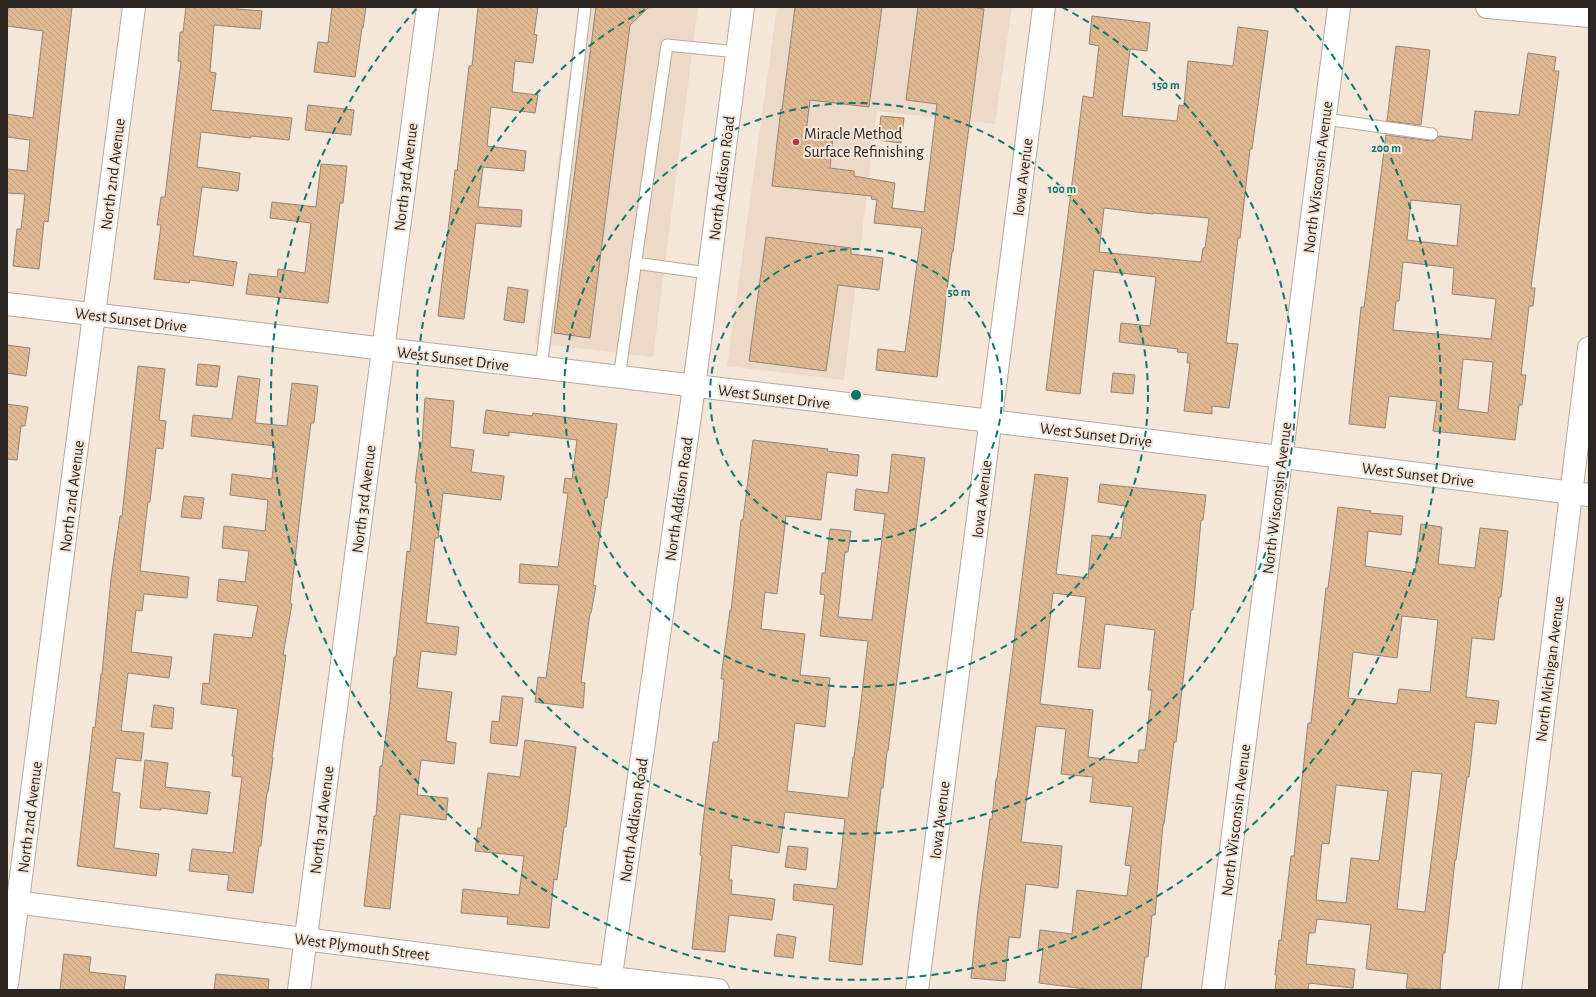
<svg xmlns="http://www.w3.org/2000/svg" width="1596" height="997" viewBox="0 0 1596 997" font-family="'Alegreya Sans',sans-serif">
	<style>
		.built { fill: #edd9c7 }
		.building { fill: url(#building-back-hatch); stroke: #918478; fill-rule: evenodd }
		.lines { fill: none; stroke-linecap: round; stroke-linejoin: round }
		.service-casing { stroke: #b6a99d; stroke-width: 13 }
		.minor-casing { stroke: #b6a99d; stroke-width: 24 }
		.tertiary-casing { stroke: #b6a99d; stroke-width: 24 }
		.service { stroke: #fff; stroke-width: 11 }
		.minor { stroke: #fff; stroke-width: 22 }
		.tertiary { stroke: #fff; stroke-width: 22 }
		.ring { fill: none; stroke: #0f766e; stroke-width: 2; stroke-dasharray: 7 5 }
		.poi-dot { fill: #c1313e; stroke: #f4e6d9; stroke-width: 1.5 }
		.labels { text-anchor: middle; stroke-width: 4; stroke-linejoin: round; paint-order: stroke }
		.poi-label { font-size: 16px; fill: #2b2621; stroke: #f4e6d9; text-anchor: start }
		.street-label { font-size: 16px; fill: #2b2621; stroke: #f4e6d9 }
		.centre { fill: #0f766e; stroke: #f4e6d9; stroke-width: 2 }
		.ring-label { font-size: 12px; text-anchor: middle; font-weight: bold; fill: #0f766e; stroke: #f4e6d9; stroke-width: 4; stroke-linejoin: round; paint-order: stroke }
	</style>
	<defs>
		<pattern id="building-back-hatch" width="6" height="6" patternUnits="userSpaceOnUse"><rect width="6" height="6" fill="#dfb891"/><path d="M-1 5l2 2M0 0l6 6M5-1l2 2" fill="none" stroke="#c09e7d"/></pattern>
	</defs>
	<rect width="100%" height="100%" fill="#f4e6d9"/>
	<g class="built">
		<path d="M 578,7 L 698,7 L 653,357 L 535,343 Z"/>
		<path d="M 777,7 L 1012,7 L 995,124 L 877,111 L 844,380 L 727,366 Z"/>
	</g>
	<g class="building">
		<path d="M 8,7 L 72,7 L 48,222 L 44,221 L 39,269 L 13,266 L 17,229 L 21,229 L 25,194 L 7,193 L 7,169 L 27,171 L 30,140 L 7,137 L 7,114 L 33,118 L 43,31 L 7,26 Z"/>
		<path d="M 186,7 L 237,7 L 237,9 L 262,11 L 260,29 L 214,25 L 210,72 L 216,73 L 211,110 L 292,118 L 289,140 L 251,136 L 251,138 L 201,132 L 197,167 L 240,173 L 238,191 L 202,187 L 193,256 L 237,262 L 233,286 L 190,280 L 189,283 L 154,279 L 161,225 L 157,225 L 161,197 L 165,197 L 181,62 L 178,61 L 180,32 L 183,32 Z"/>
		<path d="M 332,7 L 366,7 L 363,28 L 362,28 L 355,77 L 314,72 L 318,42 L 328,43 Z"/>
		<path d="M 478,7 L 538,7 L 534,34 L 537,35 L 533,63 L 515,61 L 512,92 L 538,95 L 535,113 L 491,107 L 487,146 L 526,151 L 524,171 L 483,167 L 478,207 L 522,210 L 521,227 L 476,223 L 464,319 L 438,316 L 455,170 L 457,171 L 469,66 L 472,66 Z"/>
		<path d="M 596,7 L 649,7 L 630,25 L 590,338 L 554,333 Z"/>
		<path d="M 795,7 L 882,7 L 869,107 L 810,100 L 806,132 L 833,135 L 830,168 L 854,171 L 854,176 L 895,183 L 892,208 L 924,212 L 937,104 L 906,100 L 918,7 L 971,7 L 984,9 L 953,252 L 952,252 L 947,290 L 937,377 L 876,370 L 878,349 L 905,352 L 922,228 L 874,223 L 877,200 L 871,199 L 872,196 L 772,186 L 781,109 L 782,110 Z"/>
		<path d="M 1092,16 L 1150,23 L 1147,51 L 1130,49 L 1122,116 L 1177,121 L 1179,105 L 1184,106 L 1188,61 L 1233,66 L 1238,27 L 1268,31 L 1252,149 L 1250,149 L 1240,238 L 1238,238 L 1226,343 L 1238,344 L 1229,408 L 1212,406 L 1212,414 L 1184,411 L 1190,363 L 1187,363 L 1188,353 L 1177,352 L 1178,349 L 1119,342 L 1121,323 L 1150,326 L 1156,277 L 1094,270 L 1080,394 L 1046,390 L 1083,96 L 1093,98 L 1099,46 L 1089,44 ZM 1104,208 L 1153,214 L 1153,213 L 1209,218 L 1205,248 L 1203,248 L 1201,262 L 1099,252 Z"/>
		<path d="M 1396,46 L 1430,50 L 1421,125 L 1387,121 Z"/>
		<path d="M 1528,53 L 1556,57 L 1554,71 L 1559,71 L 1531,288 L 1535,288 L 1533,306 L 1529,306 L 1521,375 L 1526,375 L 1522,405 L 1519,405 L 1515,440 L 1433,431 L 1437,401 L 1389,396 L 1385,428 L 1349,424 L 1361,307 L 1364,307 L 1386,135 L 1431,141 L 1435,140 L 1439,136 L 1472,140 L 1475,111 L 1519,115 ZM 1411,200 L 1461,205 L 1457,246 L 1407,240 ZM 1403,262 L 1454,268 L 1452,294 L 1496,299 L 1491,339 L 1393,330 L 1396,301 L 1399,301 ZM 1463,359 L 1493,362 L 1488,413 L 1458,409 Z"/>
		<path d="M 308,105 L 354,110 L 351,135 L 305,130 Z"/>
		<path d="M 881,116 L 904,118 L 901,143 L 878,140 Z"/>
		<path d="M 321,164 L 347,166 L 343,203 L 340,203 L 328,303 L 246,294 L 249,274 L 277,277 L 278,269 L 305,273 L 311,223 L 270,218 L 272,202 L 316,207 Z"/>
		<path d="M 766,237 L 851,248 L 851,254 L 883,258 L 879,290 L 838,285 L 826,371 L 749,361 Z"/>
		<path d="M 508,287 L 528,290 L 524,323 L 504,320 Z"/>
		<path d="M 7,345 L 30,348 L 26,376 L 7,373 Z"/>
		<path d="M 198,364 L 220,366 L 217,387 L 196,385 Z"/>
		<path d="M 138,366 L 165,369 L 159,420 L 166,421 L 163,449 L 156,448 L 150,502 L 148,502 L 140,571 L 189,577 L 187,598 L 144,594 L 142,611 L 136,610 L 131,652 L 172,657 L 169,678 L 128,673 L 121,731 L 144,733 L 141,761 L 116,758 L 112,792 L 120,793 L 114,848 L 159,854 L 156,876 L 77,866 L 93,727 L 95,728 L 101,674 L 102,674 L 111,579 L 120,516 L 122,516 Z"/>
		<path d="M 1113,373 L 1135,375 L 1133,394 L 1111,392 Z"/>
		<path d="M 238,376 L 260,379 L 255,423 L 287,426 L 292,383 L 318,386 L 314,423 L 311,423 L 305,471 L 290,603 L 292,604 L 283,655 L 286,655 L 272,757 L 273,758 L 268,792 L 267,792 L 261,846 L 259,846 L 253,893 L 227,890 L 229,875 L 189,871 L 192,849 L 233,853 L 242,777 L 232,776 L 234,756 L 232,756 L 238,709 L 201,704 L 203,683 L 209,684 L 214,634 L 252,638 L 258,606 L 217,601 L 219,579 L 245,582 L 249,551 L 222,548 L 224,526 L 265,531 L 268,500 L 230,495 L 232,474 L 272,479 L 275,446 L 191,436 L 193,415 L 232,419 Z"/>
		<path d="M 425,398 L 454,401 L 450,447 L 474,450 L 471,472 L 504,476 L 501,500 L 443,493 L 438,538 L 435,538 L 426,623 L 459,627 L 456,655 L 421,651 L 417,688 L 452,692 L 446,741 L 456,743 L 454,764 L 421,760 L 417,795 L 448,798 L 446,820 L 400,814 L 390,909 L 364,906 L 374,816 L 376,816 L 380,766 L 382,766 L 391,694 L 390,694 L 394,657 L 396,657 L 407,551 L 410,552 L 417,483 L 415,483 L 420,443 L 422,444 Z"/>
		<path d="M 7,404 L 28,407 L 25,426 L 21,426 L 17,460 L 7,459 Z"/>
		<path d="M 486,410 L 532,416 L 533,413 L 617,424 L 607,498 L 605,498 L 593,585 L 596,586 L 591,613 L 590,613 L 581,682 L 585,683 L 583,708 L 535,702 L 538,677 L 546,678 L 559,585 L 519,583 L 520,564 L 558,567 L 568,493 L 563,493 L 565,478 L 572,479 L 577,440 L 509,432 L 509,436 L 483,433 Z"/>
		<path d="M 753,440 L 828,449 L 827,451 L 859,455 L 857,476 L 827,472 L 821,520 L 786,516 L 777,594 L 765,592 L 761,629 L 805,634 L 800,675 L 830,678 L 825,727 L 795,723 L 787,791 L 848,798 L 853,757 L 854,757 L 859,719 L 868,641 L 820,636 L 825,595 L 820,594 L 822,573 L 825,573 L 830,529 L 851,531 L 848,552 L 845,552 L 838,617 L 872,620 L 885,514 L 854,510 L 856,489 L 888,493 L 892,454 L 925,458 L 888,751 L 887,751 L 883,788 L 881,788 L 862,965 L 829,961 L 834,905 L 793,900 L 794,884 L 837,889 L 845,819 L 785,812 L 779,853 L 732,845 L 729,880 L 732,880 L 731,894 L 775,899 L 772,920 L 729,915 L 725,952 L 692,949 L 702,856 L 700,855 L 702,831 L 713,742 L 718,742 L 724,679 L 721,679 L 724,655 L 730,610 L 731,611 L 741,520 L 743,520 Z"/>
		<path d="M 1035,474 L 1068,478 L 1056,574 L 1088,578 L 1092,535 L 1121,538 L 1125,506 L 1098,502 L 1100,484 L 1206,495 L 1203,520 L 1201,520 L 1193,610 L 1191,610 L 1176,742 L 1174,742 L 1164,824 L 1163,824 L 1155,915 L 1152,915 L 1148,957 L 1145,957 L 1141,990 L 1094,990 L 1039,983 L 1043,949 L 1038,949 L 1040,930 L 1072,934 L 1077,890 L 1127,896 L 1131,866 L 1125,865 L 1133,807 L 1090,802 L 1093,777 L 1061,774 L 1066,729 L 1036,726 L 1021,842 L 1062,846 L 1058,888 L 1026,884 L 1020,938 L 1009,937 L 1005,981 L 971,978 L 978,909 L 990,819 L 992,819 L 996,779 L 997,779 ZM 1053,593 L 1086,597 L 1078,667 L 1100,669 L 1105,624 L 1155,630 L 1148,690 L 1152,690 L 1145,750 L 1139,750 L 1138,763 L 1088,757 L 1093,710 L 1040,704 Z"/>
		<path d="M 184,496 L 204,498 L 201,519 L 181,517 Z"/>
		<path d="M 1338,507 L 1371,511 L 1370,513 L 1403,516 L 1401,535 L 1368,531 L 1365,566 L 1415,573 L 1421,524 L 1442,527 L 1438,564 L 1475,568 L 1480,528 L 1508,531 L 1501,597 L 1499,597 L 1494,640 L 1472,638 L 1466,697 L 1499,701 L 1496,724 L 1475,722 L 1469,777 L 1467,777 L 1456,860 L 1455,860 L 1445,953 L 1443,953 L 1440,990 L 1406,988 L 1408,974 L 1366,969 L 1371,925 L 1317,919 L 1315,933 L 1309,933 L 1306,964 L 1355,969 L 1353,988 L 1309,983 L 1308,990 L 1275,990 L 1277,975 L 1275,975 L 1279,940 L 1281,941 L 1291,856 L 1294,856 L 1308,723 L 1311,723 L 1326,588 L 1328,588 ZM 1402,616 L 1438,620 L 1430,692 L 1399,689 L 1397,704 L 1348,698 L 1353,652 L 1397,658 ZM 1412,771 L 1442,774 L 1425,912 L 1397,909 ZM 1336,785 L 1388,791 L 1379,861 L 1351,858 L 1346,903 L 1316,900 L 1322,843 L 1329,844 Z"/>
		<path d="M 502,696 L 523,698 L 517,746 L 490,743 L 492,721 L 499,722 Z"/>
		<path d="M 154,705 L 174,708 L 172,729 L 151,727 Z"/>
		<path d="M 525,740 L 576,747 L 566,827 L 564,827 L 557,880 L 554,879 L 549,928 L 507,924 L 508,917 L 461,913 L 463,889 L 519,895 L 524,856 L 475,851 L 478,828 L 481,828 L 488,773 L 520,777 Z"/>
		<path d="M 145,760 L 168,763 L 165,787 L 210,792 L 207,814 L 161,808 L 161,810 L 140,808 Z"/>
		<path d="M 788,846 L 808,848 L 806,870 L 785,867 Z"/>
		<path d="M 777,934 L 796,937 L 793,958 L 774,956 Z"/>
		<path d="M 64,954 L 91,957 L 89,972 L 126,976 L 124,990 L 60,990 Z"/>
		<path d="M 216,974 L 269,979 L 268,990 L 214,990 Z"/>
	</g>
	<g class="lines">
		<defs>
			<g id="service">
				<path d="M 1325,119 L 1432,134"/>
				<path d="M 635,263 L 708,273"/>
				<path d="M 541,369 L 585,7"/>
				<path d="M 619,378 L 667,45 L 737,52"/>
			</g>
			<g id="minor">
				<path d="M 1487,7 L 1589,16"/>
				<path d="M 7,304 L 991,421 L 1589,495"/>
				<path d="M 7,901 L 610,978 L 718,990"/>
				<path d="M 7,984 L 134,7"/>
				<path d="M 299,990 L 428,7"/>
				<path d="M 917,990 L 1044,7"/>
				<path d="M 1213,990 L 1339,7"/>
				<path d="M 1510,990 L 1589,348"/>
			</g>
			<path id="tertiary" d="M 609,990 L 694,387 L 743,7"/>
		</defs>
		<use href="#service" class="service-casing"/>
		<use href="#minor" class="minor-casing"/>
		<use href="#tertiary" class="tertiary-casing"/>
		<use href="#service" class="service"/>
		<use href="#minor" class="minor"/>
		<use href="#tertiary" class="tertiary"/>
	</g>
	<g class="ring">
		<circle cx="856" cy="395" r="146"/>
		<circle cx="856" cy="395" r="292"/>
		<path d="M1062 7A439 439 0 1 1 650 7"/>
		<path d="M1294 7A585 585 0 1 1 418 7"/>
	</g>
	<circle class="poi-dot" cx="796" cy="142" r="4"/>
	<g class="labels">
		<g class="poi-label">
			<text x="804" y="139">Miracle Method<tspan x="804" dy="18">Surface Refinishing</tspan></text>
		</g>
		<g class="street-label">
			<text transform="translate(112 174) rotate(-83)" y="6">North 2nd Avenue</text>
			<text transform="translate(405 177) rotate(-83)" y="6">North 3rd Avenue</text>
			<text transform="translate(1022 177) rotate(-83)" y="6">Iowa Avenue</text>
			<text transform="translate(1317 177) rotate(-83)" y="6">North Wisconsin Avenue</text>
			<text transform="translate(721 178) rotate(-83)" y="6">North Addison Road</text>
			<text transform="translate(131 319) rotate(7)" y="6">West Sunset Drive</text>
			<text transform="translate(453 358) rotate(7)" y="6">West Sunset Drive</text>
			<text transform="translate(774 396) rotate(7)" y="6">West Sunset Drive</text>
			<text transform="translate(1096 434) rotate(7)" y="6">West Sunset Drive</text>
			<text transform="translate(1418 474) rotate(7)" y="6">West Sunset Drive</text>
			<text transform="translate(71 496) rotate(-83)" y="6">North 2nd Avenue</text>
			<text transform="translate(1276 498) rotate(-83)" y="6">North Wisconsin Avenue</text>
			<text transform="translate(363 499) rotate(-83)" y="6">North 3rd Avenue</text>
			<text transform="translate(678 499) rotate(-82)" y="6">North Addison Road</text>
			<text transform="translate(981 499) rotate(-83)" y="6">Iowa Avenue</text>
			<text transform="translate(1549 669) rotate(-83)" y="6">North Michigan Avenue</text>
			<text transform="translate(29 817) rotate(-83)" y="6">North 2nd Avenue</text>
			<text transform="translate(321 820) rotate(-83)" y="6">North 3rd Avenue</text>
			<text transform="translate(633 820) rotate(-82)" y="6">North Addison Road</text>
			<text transform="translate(939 820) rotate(-83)" y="6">Iowa Avenue</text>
			<text transform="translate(1235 820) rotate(-83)" y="6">North Wisconsin Avenue</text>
			<text transform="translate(362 946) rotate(7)" y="6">West Plymouth Street</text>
		</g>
	</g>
	<circle cx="856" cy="395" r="6" class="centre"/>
	<g class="ring-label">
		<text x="1166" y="89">150 m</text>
		<text x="1386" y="152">200 m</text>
		<text x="1062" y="193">100 m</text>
		<text x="959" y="296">50 m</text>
	</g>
	<rect width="1596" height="997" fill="none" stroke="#2b2621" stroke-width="16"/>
</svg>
